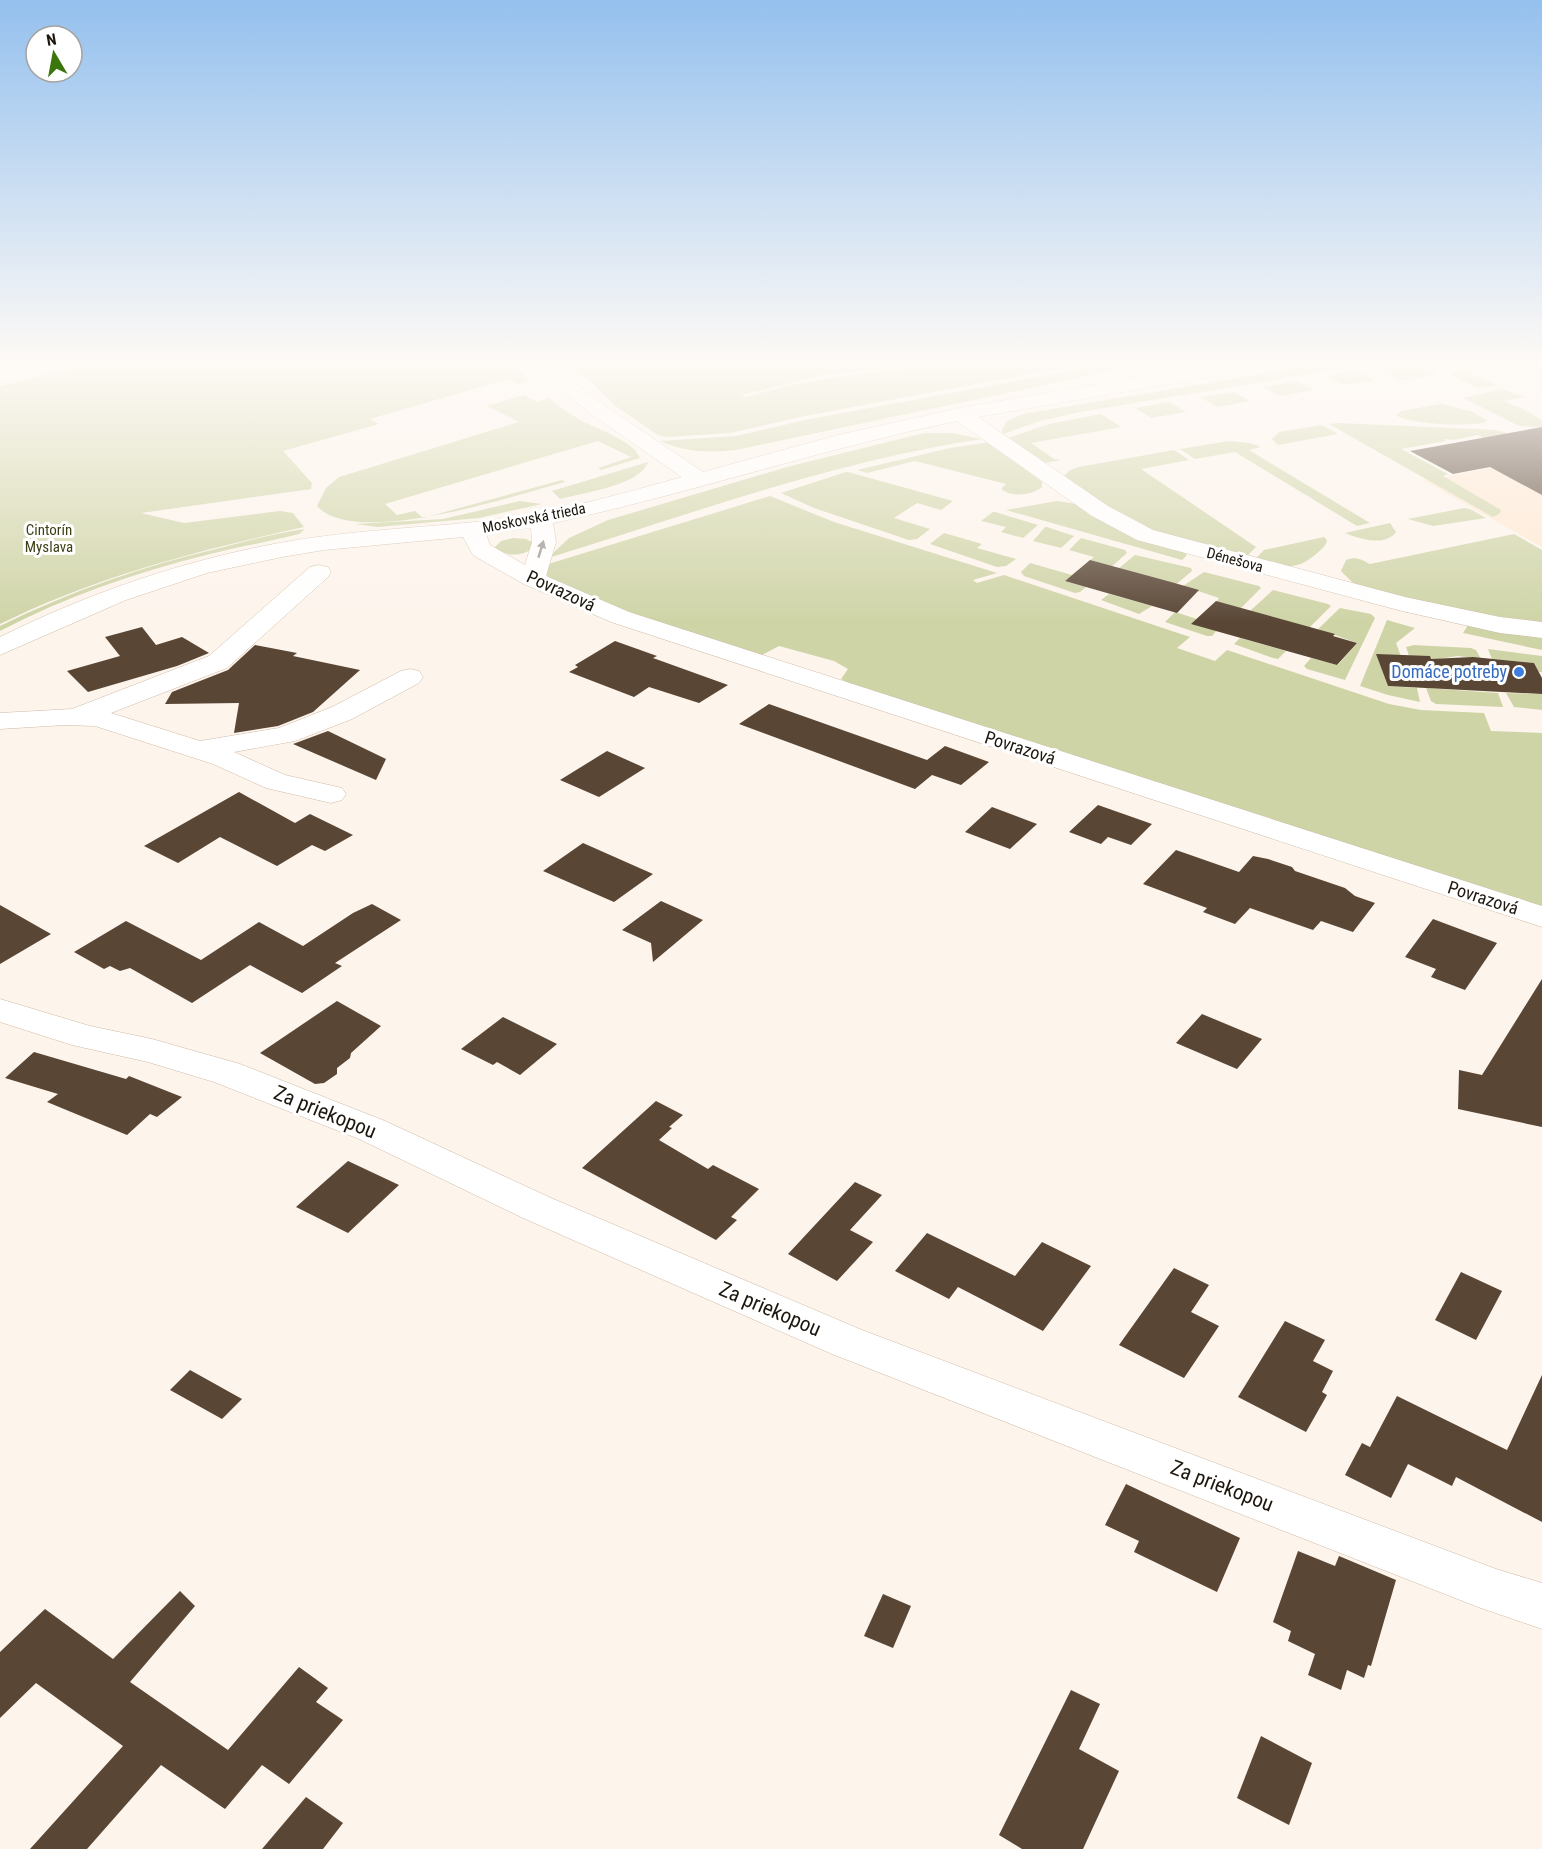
<svg xmlns="http://www.w3.org/2000/svg" width="1542" height="1849" viewBox="0 0 1542 1849" font-family="'Roboto Condensed',sans-serif">
	<style>
		.built { fill: #fee8d2 }
		.green { fill: #cfd4a7 }
		.building { fill: #594635 }
		.lines { fill: none; stroke-linecap: round; stroke-linejoin: round }
		.minor-casing { stroke: #d0bba6; stroke-width: 1 }
		.minor { fill: #fff; fill-rule: evenodd }
		.oneway { fill: #999693 }
		.shop-dot { fill: #3f7fe0; stroke: #fff; stroke-width: 2 }
		.labels { text-anchor: middle; stroke-width: 6; stroke-linejoin: round; paint-order: stroke }
		.far-street-label { font-size: 15px; fill: #1d160e; stroke: #fff }
		.far-park-label { font-size: 15px; fill: #3d4015; stroke: #fff }
		.street-label { font-size: 18px; fill: #1d160e; stroke: #fff }
		.shop-label { font-size: 18px; fill: #366cbe; stroke: #fff; text-anchor: end }
		.near-street-label { font-size: 21px; fill: #1d160e; stroke: #fff }
	</style>
	<rect width="100%" height="100%" fill="#fdf4ec"/>
	<path class="built" d="M 1542,458 L 1542,547 L 1424,481 Z"/>
	<g class="green">
		<path d="M 90,364 L 514,364 L 528,380 L 519,384 L 508,379 L 370,419 L 379,424 L 283,451 L 312,483 L 311,489 L 141,513 L 184,523 L 280,511 L 293,513 L 304,527 C 200,550 97,576 0,624 L 0,386 Z"/>
		<path d="M 566,364 L 929,364 L 824,375 L 741,395 L 746,397 C 856,365 970,364 1083,364 L 805,416 L 730,433 L 666,437 L 658,435 L 614,405 L 588,379 Z"/>
		<path d="M 1107,364 L 1144,364 L 736,450 C 710,453 684,452 660,441 L 736,436 L 805,420 Z"/>
		<path d="M 1319,364 L 1370,364 L 1080,412 L 1040,421 L 1003,434 L 1002,430 L 1007,421 L 1023,414 Z"/>
		<path d="M 1402,364 L 1417,364 L 1439,374 L 1401,381 L 1377,368 Z"/>
		<path d="M 1460,369 L 1497,385 L 1478,388 L 1450,375 Z"/>
		<path d="M 1357,371 L 1375,380 L 1344,385 L 1326,376 Z"/>
		<path d="M 1296,381 L 1314,390 L 1280,396 L 1263,387 Z"/>
		<path d="M 1502,389 L 1525,397 L 1503,401 L 1525,410 L 1542,420 L 1542,427 L 1519,426 L 1463,398 Z"/>
		<path d="M 1234,392 L 1250,401 L 1217,407 L 1200,397 Z"/>
		<path d="M 524,395 L 537,402 L 549,398 C 558,405 567,412 577,418 C 593,428 634,440 640,458 L 601,470 L 598,468 L 631,457 L 598,441 L 385,504 L 397,515 L 415,511 L 423,518 L 562,480 L 565,482 C 516,495 354,549 317,506 L 326,488 L 339,477 L 519,422 L 487,406 Z"/>
		<path d="M 1169,402 L 1186,412 L 1151,418 L 1135,408 Z"/>
		<path d="M 1442,404 L 1473,412 L 1488,421 C 1476,428 1405,424 1396,415 L 1401,411 Z"/>
		<path d="M 1101,414 L 1121,427 L 1031,443 L 1054,459 L 1061,460 L 1044,463 L 1008,438 L 1049,424 Z"/>
		<path d="M 1339,423 L 1495,430 L 1515,435 L 1525,460 L 1478,435 L 1454,440 L 1444,439 L 1446,441 L 1401,449 L 1448,474 L 1443,476 L 1501,510 L 1499,514 L 1493,517 L 1329,424 Z"/>
		<path d="M 1322,425 L 1338,434 L 1278,445 L 1272,439 L 1279,432 Z"/>
		<path d="M 924,433 L 952,433 L 982,439 C 834,461 691,514 548,558 L 569,538 L 608,520 L 787,467 Z"/>
		<path d="M 1229,441 L 1250,443 L 1261,447 L 1249,450 L 1370,523 L 1357,526 L 1235,452 L 1195,459 L 1180,449 Z"/>
		<path d="M 990,442 L 1042,482 L 1042,487 C 1032,495 1012,498 1001,489 L 1006,484 L 915,461 L 867,473 L 857,470 L 950,448 Z"/>
		<path d="M 1174,450 L 1189,460 L 1141,469 L 1256,547 L 1247,556 L 1148,529 L 1107,506 L 1063,477 L 1070,470 L 1079,467 Z"/>
		<path d="M 648,462 C 641,485 582,493 560,499 L 552,491 Z"/>
		<path d="M 846,472 L 848,472 L 953,501 L 941,510 L 917,503 L 894,518 L 930,529 L 917,539 L 909,540 L 814,508 L 781,493 Z"/>
		<path d="M 770,496 L 834,522 L 997,573 L 973,580 L 977,583 L 1004,575 L 1190,637 L 1177,648 L 1215,661 L 1227,650 L 1389,704 L 1421,710 L 1484,713 L 1491,731 L 1542,733 L 1542,908 L 854,686 L 841,679 L 848,669 L 834,661 L 779,646 L 762,655 L 632,613 L 550,579 L 545,572 L 545,565 Z"/>
		<path d="M 520,501 L 542,504 L 479,518 L 378,527 L 355,524 L 443,519 Z"/>
		<path d="M 1057,501 L 1076,504 L 1130,536 L 1184,552 L 1187,555 L 1182,560 L 1006,510 Z"/>
		<path d="M 1464,508 L 1470,509 L 1486,518 L 1433,526 L 1408,519 Z"/>
		<path d="M 993,512 L 995,512 L 1038,525 L 1023,538 L 1001,532 L 1006,527 L 981,521 Z"/>
		<path d="M 1390,523 L 1396,532 C 1385,547 1360,539 1345,533 Z"/>
		<path d="M 1045,527 L 1047,527 L 1074,536 L 1061,548 L 1033,541 Z"/>
		<path d="M 305,529 L 299,534 C 268,542 237,547 206,555 C 134,573 65,597 0,631 L 0,626 C 71,591 146,565 224,547 C 251,540 277,533 305,529 Z"/>
		<path d="M 944,533 L 982,544 L 977,548 L 1016,559 L 1006,566 L 997,567 L 930,544 Z"/>
		<path d="M 1514,534 L 1542,550 L 1542,624 L 1441,606 L 1354,584 L 1341,571 L 1346,560 C 1356,556 1361,559 1370,564 Z"/>
		<path d="M 1324,537 L 1327,540 C 1326,547 1320,550 1315,555 C 1293,573 1281,565 1255,559 L 1264,550 Z"/>
		<path d="M 513,538 L 526,539 L 534,543 L 532,549 C 519,557 507,556 494,548 L 501,541 Z"/>
		<path d="M 1081,538 L 1125,550 L 1127,553 L 1110,568 L 1088,562 L 1094,557 L 1069,550 Z"/>
		<path d="M 1135,555 L 1191,568 L 1192,571 L 1174,586 L 1119,568 Z"/>
		<path d="M 1030,563 L 1072,575 L 1065,581 L 1086,587 L 1080,592 L 1075,593 L 1024,576 L 1021,572 Z"/>
		<path d="M 1204,572 L 1259,586 L 1261,588 L 1239,610 L 1215,604 L 1219,598 L 1183,586 Z"/>
		<path d="M 1273,590 L 1328,604 L 1331,606 L 1308,629 L 1250,611 Z"/>
		<path d="M 1109,594 L 1152,606 L 1139,614 L 1101,600 Z"/>
		<path d="M 1340,608 L 1371,614 L 1375,618 L 1345,680 L 1307,669 L 1304,666 L 1311,658 L 1338,665 L 1357,643 L 1318,629 Z"/>
		<path d="M 1175,612 L 1197,619 L 1216,631 L 1212,636 L 1207,636 L 1165,622 Z"/>
		<path d="M 1387,620 L 1415,628 L 1396,643 L 1402,659 L 1378,659 L 1388,686 L 1417,688 L 1420,702 L 1388,695 L 1360,686 Z"/>
		<path d="M 1468,625 L 1542,637 L 1542,650 L 1463,633 Z"/>
		<path d="M 1240,638 L 1286,651 L 1278,659 L 1273,658 L 1234,644 Z"/>
		<path d="M 1414,645 L 1471,648 L 1476,650 L 1481,659 L 1458,656 L 1431,660 L 1409,656 L 1406,647 Z"/>
		<path d="M 1488,649 L 1542,656 L 1542,672 L 1539,672 L 1534,663 L 1492,659 Z"/>
		<path d="M 1426,688 L 1498,693 L 1503,707 L 1436,704 L 1431,701 Z"/>
		<path d="M 1506,693 L 1542,694 L 1542,710 L 1514,707 Z"/>
	</g>
	<g class="building">
		<path d="M 1542,427 L 1542,495 L 1490,467 L 1453,474 L 1410,451 Z"/>
		<path d="M 1090,560 L 1171,582 L 1199,590 L 1177,613 L 1065,581 Z"/>
		<path d="M 1216,601 L 1335,634 L 1333,636 L 1357,643 L 1337,665 L 1191,624 Z"/>
		<path d="M 142,627 L 156,645 L 182,637 L 209,653 L 177,666 L 88,692 L 67,671 L 120,656 L 105,637 Z"/>
		<path d="M 615,641 L 657,656 L 653,658 L 728,685 L 699,703 L 649,687 L 634,697 L 569,672 L 578,667 L 575,665 Z"/>
		<path d="M 255,645 L 297,653 L 293,656 L 360,670 L 313,712 L 278,726 L 234,733 L 239,703 L 165,704 L 172,692 L 228,670 Z"/>
		<path d="M 1376,654 L 1430,656 L 1431,659 L 1473,657 L 1534,663 L 1542,678 L 1542,694 L 1388,686 Z"/>
		<path d="M 769,704 L 927,760 L 945,746 L 989,762 L 961,785 L 932,775 L 915,789 L 739,724 Z"/>
		<path d="M 328,731 L 386,759 L 376,780 L 293,744 Z"/>
		<path d="M 607,751 L 645,768 L 599,797 L 560,780 Z"/>
		<path d="M 239,792 L 295,823 L 310,814 L 353,835 L 325,851 L 312,845 L 277,866 L 220,837 L 178,863 L 144,846 Z"/>
		<path d="M 1098,805 L 1152,824 L 1131,845 L 1108,837 L 1101,844 L 1069,832 Z"/>
		<path d="M 992,807 L 1037,824 L 1010,849 L 965,832 Z"/>
		<path d="M 583,843 L 653,874 L 614,902 L 543,871 Z"/>
		<path d="M 1176,850 L 1239,872 L 1253,856 L 1268,859 L 1292,867 L 1295,871 L 1345,888 L 1355,896 L 1375,903 L 1353,932 L 1321,921 L 1313,930 L 1250,908 L 1235,924 L 1203,912 L 1207,908 L 1143,884 Z"/>
		<path d="M 661,901 L 703,920 L 653,962 L 651,943 L 622,930 Z"/>
		<path d="M 372,904 L 401,920 L 335,963 L 342,966 L 302,993 L 250,965 L 192,1003 L 130,968 L 120,971 L 110,966 L 104,969 L 74,952 L 126,921 L 201,960 L 259,922 L 303,946 L 353,913 Z"/>
		<path d="M 0,905 L 51,934 L 0,964 Z"/>
		<path d="M 1433,919 L 1497,943 L 1465,990 L 1431,977 L 1436,969 L 1405,957 Z"/>
		<path d="M 1542,979 L 1542,1127 L 1458,1109 L 1459,1070 L 1482,1075 Z"/>
		<path d="M 337,1001 L 381,1026 L 351,1053 L 350,1058 L 337,1068 L 337,1074 L 324,1083 L 315,1084 L 260,1053 Z"/>
		<path d="M 1202,1014 L 1262,1039 L 1237,1069 L 1176,1043 Z"/>
		<path d="M 503,1017 L 557,1044 L 520,1075 L 497,1062 L 493,1065 L 461,1049 Z"/>
		<path d="M 34,1052 L 126,1079 L 129,1076 L 182,1097 L 157,1117 L 150,1114 L 127,1135 L 47,1102 L 58,1094 L 5,1078 Z"/>
		<path d="M 656,1101 L 683,1115 L 669,1127 L 672,1128 L 659,1140 L 708,1169 L 713,1165 L 759,1189 L 731,1217 L 737,1220 L 716,1240 L 582,1168 Z"/>
		<path d="M 348,1161 L 399,1185 L 348,1233 L 296,1207 Z"/>
		<path d="M 855,1182 L 882,1195 L 850,1230 L 873,1242 L 837,1281 L 788,1254 Z"/>
		<path d="M 927,1233 L 1015,1276 L 1042,1242 L 1091,1266 L 1043,1331 L 958,1287 L 949,1299 L 895,1271 Z"/>
		<path d="M 1174,1268 L 1209,1285 L 1191,1312 L 1219,1326 L 1184,1378 L 1119,1345 Z"/>
		<path d="M 1461,1272 L 1502,1291 L 1476,1340 L 1435,1320 Z"/>
		<path d="M 1285,1321 L 1325,1340 L 1313,1361 L 1333,1371 L 1322,1392 L 1327,1395 L 1306,1432 L 1238,1397 Z"/>
		<path d="M 190,1370 L 242,1399 L 222,1419 L 170,1390 Z"/>
		<path d="M 1542,1375 L 1542,1522 L 1456,1477 L 1452,1486 L 1408,1464 L 1391,1498 L 1345,1475 L 1362,1443 L 1370,1447 L 1397,1396 L 1507,1450 Z"/>
		<path d="M 1126,1484 L 1240,1538 L 1217,1592 L 1134,1552 L 1139,1541 L 1105,1525 Z"/>
		<path d="M 1298,1551 L 1335,1566 L 1339,1556 L 1396,1580 L 1371,1666 L 1368,1665 L 1364,1678 L 1347,1670 L 1341,1690 L 1308,1675 L 1315,1654 L 1288,1641 L 1291,1631 L 1273,1622 Z"/>
		<path d="M 180,1591 L 195,1606 L 130,1682 L 228,1750 L 299,1667 L 328,1688 L 316,1702 L 343,1720 L 289,1784 L 262,1765 L 225,1809 L 161,1765 L 87,1849 L 30,1849 L 123,1746 L 36,1683 L 0,1718 L 0,1652 L 45,1609 L 113,1659 Z"/>
		<path d="M 883,1594 L 911,1606 L 893,1648 L 864,1636 Z"/>
		<path d="M 1071,1690 L 1100,1704 L 1079,1749 L 1119,1771 L 1083,1849 L 1022,1849 L 999,1835 Z"/>
		<path d="M 1261,1736 L 1312,1763 L 1289,1825 L 1237,1798 Z"/>
		<path d="M 306,1797 L 343,1823 L 323,1849 L 262,1849 Z"/>
	</g>
	<g class="lines">
		<defs>
			<g id="minor">
				<path d="M 30,364 L 64,364 L 62,368 L 0,383 L 0,371 Z"/>
				<path d="M 528,364 L 549,364 L 608,408 L 703,472 L 838,435 L 960,408 L 1214,364 L 1259,364 L 1257,368 L 1250,370 L 978,417 L 1108,506 L 1153,530 L 1405,597 L 1500,617 L 1542,622 L 1542,638 L 1500,633 L 1402,611 L 1137,540 L 1092,516 L 957,421 C 820,449 689,494 553,523 L 556,542 L 546,576 L 629,612 L 1542,906 L 1542,927 L 611,622 L 524,584 L 483,561 L 473,555 L 463,537 L 324,550 L 282,557 L 207,573 L 126,600 L 0,655 L 0,637 C 89,593 182,561 279,543 C 355,529 433,528 510,518 C 568,509 625,493 682,477 L 594,416 ZM 531,528 L 532,542 L 525,565 L 490,545 L 486,534 Z"/>
				<path d="M 319,565 L 328,567 L 331,572 L 328,577 L 227,668 L 111,713 L 200,741 L 279,728 L 332,707 L 401,671 L 410,669 L 419,671 L 423,677 L 419,683 L 352,719 L 295,741 L 234,752 L 285,775 L 342,788 L 346,794 L 342,800 L 331,803 L 266,788 L 213,764 L 95,726 L 65,725 L 0,729 L 0,713 L 72,709 L 209,656 L 310,567 Z"/>
				<path d="M 0,999 L 90,1026 L 152,1039 L 240,1064 L 385,1121 L 551,1198 L 862,1330 L 1496,1569 L 1542,1583 L 1542,1629 L 1478,1607 L 832,1354 L 523,1218 L 359,1139 L 214,1082 L 148,1062 L 72,1045 L 0,1022 Z"/>
			</g>
		</defs>
		<use href="#minor" class="minor-casing"/>
		<use href="#minor" class="minor"/>
	</g>
	<defs><path id="oneway-solid" d="M-6-.8H1V-3.2L6.5 0L1 3.2V.8H-6Z" transform="scale(1.5)"/></defs>
	<use class="oneway" href="#oneway-solid" transform="translate(541 549) rotate(-73)"/>
	<linearGradient id="sky" x2="0" y2="1"><stop stop-color="#94c0ee"/><stop offset="0.58" stop-color="#fefaf6"/><stop offset="1" stop-color="#fefaf6" stop-opacity="0"/></linearGradient>
	<rect width="1542" height="623" fill="url(#sky)"/>
	<circle class="shop-dot" cx="1519" cy="672" r="6"/>
	<g class="labels">
		<g class="far-street-label">
			<text transform="translate(534 518) rotate(-11)" y="5">Moskovská trieda</text>
			<text transform="translate(1235 560) rotate(15)" y="5">Dénešova</text>
		</g>
		<g class="far-park-label">
			<text x="49" y="535">Cintorín<tspan x="49" dy="17">Myslava</tspan></text>
		</g>
		<g class="street-label">
			<text transform="translate(561 591) rotate(25)" y="6">Povrazová</text>
			<text transform="translate(1020 748) rotate(18)" y="6">Povrazová</text>
			<text transform="translate(1483 898) rotate(18)" y="6">Povrazová</text>
		</g>
		<g class="shop-label">
			<text x="1507" y="678">Domáce potreby</text>
		</g>
		<g class="near-street-label">
			<text transform="translate(325 1112) rotate(22)" y="7">Za priekopou</text>
			<text transform="translate(770 1309) rotate(23)" y="7">Za priekopou</text>
			<text transform="translate(1222 1486) rotate(21)" y="7">Za priekopou</text>
		</g>
	</g>
	<g transform="translate(54 54) rotate(350)"><circle r="28" fill="#ffffff" stroke="#a5a29f" stroke-width="1.5"/>
	<path d="M0-4.5L10 22L0 15L-10 22Z" fill="#3b760d"/>
	<text y="-9" font-size="16" font-weight="bold" text-anchor="middle" fill="#1d160e">N</text>
	</g>
</svg>
